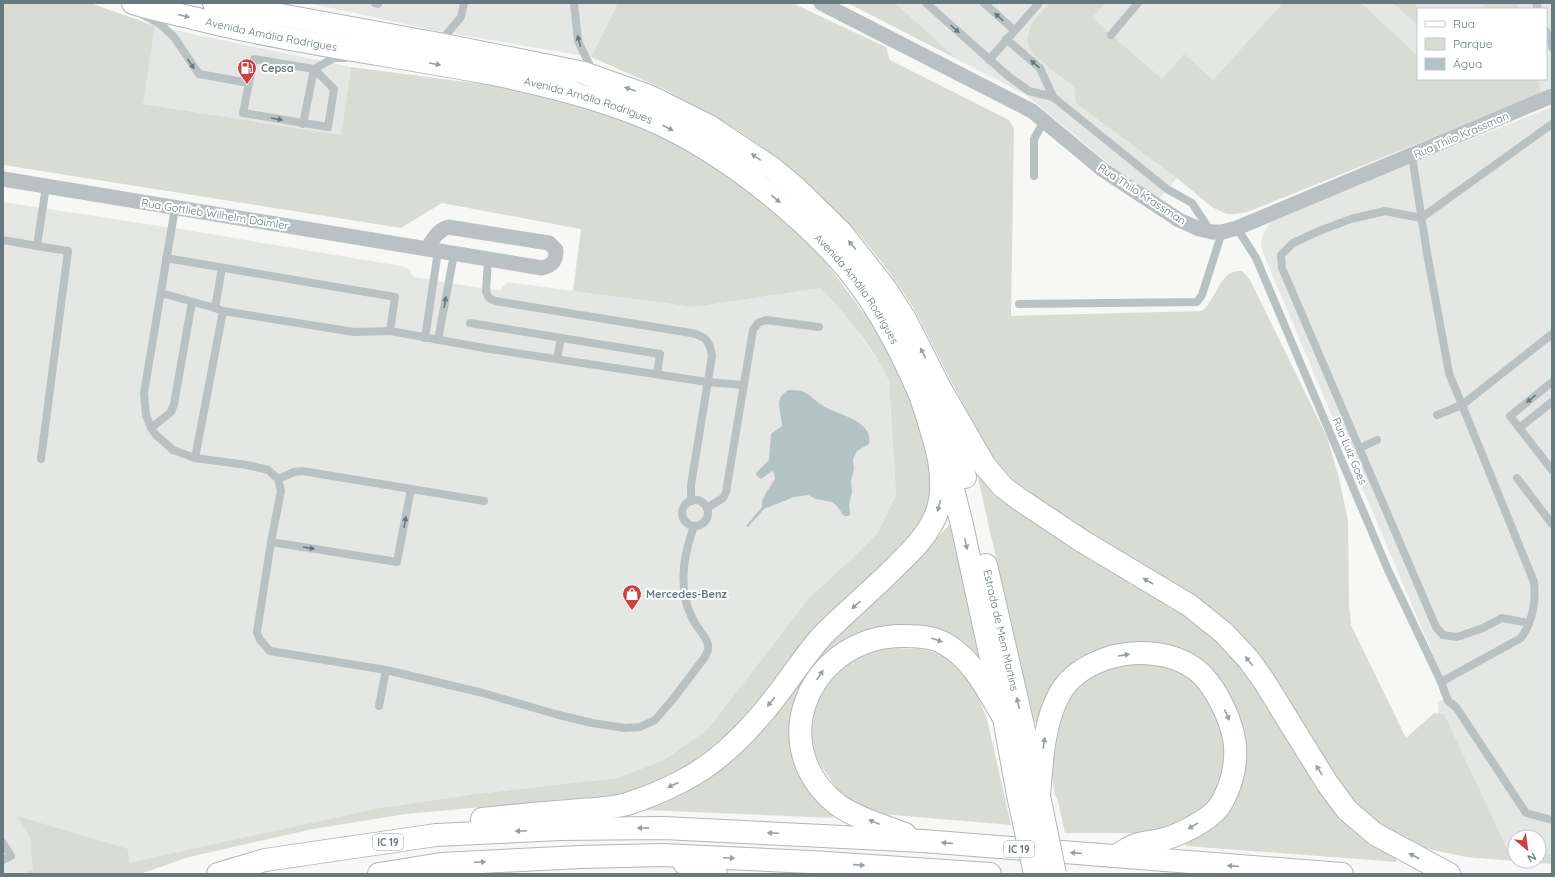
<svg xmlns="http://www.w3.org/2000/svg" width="1555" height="877" viewBox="0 0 1555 877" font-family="Quicksand,sans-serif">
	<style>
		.built { fill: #e5e7e5; fill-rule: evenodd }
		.green { fill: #d9dcd5 }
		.water { fill: #b3c2c2 }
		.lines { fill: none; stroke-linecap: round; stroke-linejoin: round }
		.primary-casing { stroke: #b1b7b8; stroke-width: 24 }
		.highway-casing { stroke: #b1b6b7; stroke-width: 24 }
		.lane { stroke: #bac1c2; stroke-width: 8 }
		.street { stroke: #bac1c2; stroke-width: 15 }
		.primary { stroke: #fff; stroke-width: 22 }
		.highway { stroke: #fff; stroke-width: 22 }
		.primary-bridge-casing { stroke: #b1b7b8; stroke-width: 24; stroke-linecap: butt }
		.primary-bridge { stroke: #fff; stroke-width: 22 }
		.oneway { fill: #94a1a3 }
		.oneway2 { fill: #66797c }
		.labels { text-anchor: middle; stroke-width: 4; stroke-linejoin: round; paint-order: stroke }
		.shield { fill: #fff; stroke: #94a1a3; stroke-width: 1 }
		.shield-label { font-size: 10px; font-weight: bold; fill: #66797c }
		.street-label { font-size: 11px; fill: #66797c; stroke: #fff }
		.poi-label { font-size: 11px; font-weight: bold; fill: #66797c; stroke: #fff; text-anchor: start }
	</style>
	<rect width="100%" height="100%" fill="#f7f7f5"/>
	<g class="built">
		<path d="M 309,3 L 618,3 L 591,57 L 432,30 Z"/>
		<path d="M 848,3 L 1552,3 L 1552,87 L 1541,94 L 1247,212 L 1235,214 L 1227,214 L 1212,207 L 1177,178 L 1159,199 L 1114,168 L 1026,95 ZM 1418,9 L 1546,9 L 1546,79 L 1418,79 Z"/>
		<path d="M 155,26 L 351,67 L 341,135 L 142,104 Z"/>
		<path d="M 1552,107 L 1552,859 L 1539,859 L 1539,837 L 1515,837 L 1515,858 L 1509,857 L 1439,721 L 1438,702 L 1450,695 L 1263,253 L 1261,244 L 1263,234 L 1270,223 L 1279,215 Z"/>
		<path d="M 3,202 L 186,230 L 407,267 L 414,277 L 487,289 L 500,290 L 507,282 L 694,307 L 821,288 L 852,323 L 884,370 L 889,381 L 896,495 L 878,532 L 850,560 L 809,598 L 707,730 L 664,760 L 617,778 L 476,794 L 379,808 L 93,874 L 3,874 Z"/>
	</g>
	<g class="green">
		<path d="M 3,3 L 90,3 L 155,26 L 143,104 L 341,135 L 351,67 L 520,89 L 602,112 L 667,138 L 728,175 L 760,197 L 825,261 L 870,322 L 899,372 L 923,426 L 934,479 L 926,522 L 763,701 L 698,763 L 645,787 L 616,795 L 406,814 L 313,829 L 189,857 L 140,874 L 24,874 L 33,869 L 30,836 L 17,816 L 128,849 L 129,863 L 379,808 L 476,794 L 617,778 L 664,760 L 707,730 L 809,598 L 850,560 L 878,532 L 896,495 L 889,381 C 873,346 847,317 821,288 L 694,307 L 573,291 L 581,229 L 442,203 L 401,228 L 3,165 Z"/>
		<path d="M 618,3 L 792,3 L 886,47 L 890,60 L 1009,120 L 1014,128 L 1011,316 L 1201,311 C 1218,300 1218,269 1242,271 L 1250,280 L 1327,437 L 1339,478 L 1348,520 L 1349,604 L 1351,625 L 1406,738 L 1434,713 L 1444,714 L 1508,851 L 1515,852 L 1515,861 L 1539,861 L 1539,853 L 1552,854 L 1552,864 L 1466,857 L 1420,847 L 1402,838 L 1375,821 L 1362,809 L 1342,785 L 1267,667 L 1064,518 L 1026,493 L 998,464 L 976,429 L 913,307 L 890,273 L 858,233 L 810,186 L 769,152 L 739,131 L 666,90 L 591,57 Z"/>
		<path d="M 848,3 L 895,3 L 957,59 Z"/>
		<path d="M 1050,3 L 1106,3 L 1092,18 L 1162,79 L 1184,54 L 1213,80 L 1283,3 L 1361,3 L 1418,56 L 1418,79 L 1538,79 L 1541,94 L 1247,212 L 1235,214 L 1227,214 L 1212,207 L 1177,178 L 1076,103 L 1074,87 L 1033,55 L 1028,43 L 1027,38 L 1032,23 Z"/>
		<path d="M 1393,3 L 1413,3 L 1420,9 L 1418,9 L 1418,25 Z"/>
		<path d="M 1481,3 L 1517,3 L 1518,9 L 1488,9 Z"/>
		<path d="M 978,468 L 1221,641 L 1395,856 L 1397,862 L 1186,846 L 1185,842 L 1215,826 L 1223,818 L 1241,724 L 1233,701 L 1211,669 L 1096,651 L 1079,658 L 1055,680 L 1046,694 L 1037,724 L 1032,718 L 978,478 Z"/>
		<path d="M 950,524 L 984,663 L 956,640 L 843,643 C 805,667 781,715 794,761 C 799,782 817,797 831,812 L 833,818 L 646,810 L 645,807 L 670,799 L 693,788 L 724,766 L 771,722 L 821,651 L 893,585 Z"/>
		<path d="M 893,648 L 922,649 L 940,654 L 953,661 L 970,678 L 987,719 L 1011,825 L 881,814 L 865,807 L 848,798 L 838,790 L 816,759 L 809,737 L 812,708 L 831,677 L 852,659 L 867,651 Z"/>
		<path d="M 1121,665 L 1158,665 L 1173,669 L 1190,679 L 1205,692 L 1217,716 L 1227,753 L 1221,786 L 1212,800 L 1190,816 L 1169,826 L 1144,833 L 1065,833 L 1057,797 L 1055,796 C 1054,787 1051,776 1051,766 C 1050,735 1066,684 1097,671 C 1105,668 1113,667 1121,665 Z"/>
	</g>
	<path class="water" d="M 789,390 C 793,390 798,390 802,391 C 810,394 817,403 825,407 C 839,415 874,421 869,444 L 857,451 L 853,459 L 854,469 L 851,481 L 852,492 L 849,505 L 850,513 L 849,516 L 844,516 L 836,505 L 832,502 L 816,499 L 808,495 L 794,497 L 764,509 L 748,527 L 746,526 L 762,507 L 762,501 L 766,493 L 775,479 L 774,473 L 772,471 L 761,479 L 757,476 L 756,473 L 769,460 L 771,434 L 782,426 C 782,413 772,398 789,390 Z"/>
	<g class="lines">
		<defs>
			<g id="primary">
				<path id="s1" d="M 133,3 C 152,9 173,13 193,18 C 292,43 393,55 493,74 C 547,85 608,100 658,123 C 712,148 759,183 803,223 C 819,238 835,254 849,271 C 884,314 909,366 929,417"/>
				<path d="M 214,3 L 439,44 L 584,73 L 649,96 L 709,126 L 772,168 L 797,189 L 841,232 L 885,288 L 905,319 L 940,388 L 965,477"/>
				<path d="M 945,457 L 962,525 L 1004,718 L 1018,795"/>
				<path id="s2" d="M 986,565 L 1038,791"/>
			</g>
			<g id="highway">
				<path d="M 940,388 L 985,466 L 1003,487 L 1019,499 L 1082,541 L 1189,605 L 1224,633 L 1249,660 L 1264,681 L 1327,783 L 1347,810 L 1375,834 L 1449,874"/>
				<path d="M 1039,796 C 1042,761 1043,724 1060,693 C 1070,676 1088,665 1105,659 C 1135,649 1173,651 1198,671 C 1206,678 1213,688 1218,697 C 1235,727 1241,754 1229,787 C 1226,794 1223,802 1218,808 C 1208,821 1176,837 1160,840 C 1153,842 1146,842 1139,844 C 1131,846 1123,852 1115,856"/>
				<path d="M 482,819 C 511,816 540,813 569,811 C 588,809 609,809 627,804 C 646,798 665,790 682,781 C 720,762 752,728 777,695 C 793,675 806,653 824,634 C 849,609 876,587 900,562 C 915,548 930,532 937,512 C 949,475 933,436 922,400"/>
				<path d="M 905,834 C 884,826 856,818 838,805 C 760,744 813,633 906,636 C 920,636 935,637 947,645 C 974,661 988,692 1004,718"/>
				<path d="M 684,863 L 716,874"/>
				<path d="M 218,874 L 265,860 L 436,835 L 560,829 L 664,828 L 923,841 L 1342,874"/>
				<path d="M 379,874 L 441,864 L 580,857 L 662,855 L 811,862 L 990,874"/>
			</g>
		</defs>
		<use href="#primary" class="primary-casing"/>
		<use href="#highway" class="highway-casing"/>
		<g class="lane">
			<path d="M 375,3 L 378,4"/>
			<path d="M 574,3 L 578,41 L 593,72"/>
			<path d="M 926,3 L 1008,76 L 1029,91 L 1053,97 L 1167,189 L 1192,203 L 1211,232"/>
			<path d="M 984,3 L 1014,30"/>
			<path d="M 1536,3 L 1538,9"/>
			<path d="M 143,15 L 160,24 L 174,37 L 199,74 L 249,83 L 243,113 L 328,127 L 334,89 L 314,69 L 254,59 L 249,83"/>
			<path d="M 1546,31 L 1552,47"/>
			<path d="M 1111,35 L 1138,3"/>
			<path d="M 1006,39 L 1040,68 L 1053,97"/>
			<path d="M 440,42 L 461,17 L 464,3"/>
			<path d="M 989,60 L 1039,3"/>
			<path d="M 303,124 L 314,69 L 334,58 L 345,58"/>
			<path d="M 1412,156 L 1427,253 L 1449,373 L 1534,582 C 1536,601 1533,621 1521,638 L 1441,682"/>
			<path d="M 1034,176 L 1034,139 L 1044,121"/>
			<path d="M 175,208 L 144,393 L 146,415 L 151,428 L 156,435 L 173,450 L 195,458 L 247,465 L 268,470 L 278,479 L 281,491 L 271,542 L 257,632 L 260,640 L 270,651 L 386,670 L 483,693 L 555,714 L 592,723 L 625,728 L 640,727 L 655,720 L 673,699 L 705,657 C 707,653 709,650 708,645 C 707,639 702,634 699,629 C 693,621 689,612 686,602 C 680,575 685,552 694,526"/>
			<path d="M 1237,228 L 1256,258 L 1388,570 L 1441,682 L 1448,701 L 1456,707 L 1526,813 L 1552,820"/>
			<path d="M 3,240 L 37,246 L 46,186"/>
			<path d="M 37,246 L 68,251 L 41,459"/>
			<path d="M 166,258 L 395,297 L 390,331 L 490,349 L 707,382 L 744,385"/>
			<path d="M 488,259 L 486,292 L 489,298 L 495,301 L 691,333 C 705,336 710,341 712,356 L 691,485 L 691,501"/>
			<path d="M 222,268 L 215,308 L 223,311 L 354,332 L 390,331"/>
			<path d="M 161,293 L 215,308"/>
			<path d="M 1019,304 L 1197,302 L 1202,295 L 1222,232"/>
			<path d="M 470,323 L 660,354 L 657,374"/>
			<path d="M 425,338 L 438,251"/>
			<path d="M 438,340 L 454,254"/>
			<path d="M 557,359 L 561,338"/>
			<path d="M 1552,382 L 1510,416 L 1552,470"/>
			<path d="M 1437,415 L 1462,405 L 1552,334"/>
			<path d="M 151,428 L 171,412 L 174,404 L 192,302"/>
			<path d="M 1519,428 L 1552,402"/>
			<path d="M 1360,448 L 1377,440"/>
			<path d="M 195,458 L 223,311"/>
			<path d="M 1517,478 L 1552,524"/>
			<path d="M 278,479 L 294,472 L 302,471 L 484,501"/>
			<circle cx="695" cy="513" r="13"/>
			<path d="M 707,508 L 723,498 L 726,492 L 753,330 L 758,323 L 766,320 L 819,327"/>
			<path d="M 271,542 L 397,562 L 411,489"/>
			<path d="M 1529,623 L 1502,618 L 1483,628 L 1457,637 L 1443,635 L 1436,627 L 1282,268 L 1281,255 L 1293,243 L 1319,231 L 1351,219 L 1385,211 L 1421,218 L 1552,124"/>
			<path d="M 379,706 L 386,670"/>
			<path d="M 3,843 L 11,856 L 3,860"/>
		</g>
		<g class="street">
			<path d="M 821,3 L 1032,111 L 1103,170 L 1179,220 L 1199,229 L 1212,232 L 1222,232 L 1237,228 L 1552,96"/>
			<path d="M 3,179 L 542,268 C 553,265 556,261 556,250 L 549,243 L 448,227 C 437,231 433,239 427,249"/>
		</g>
		<use href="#primary" class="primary"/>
		<use href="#highway" class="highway"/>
		<defs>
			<g id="primary-bridge">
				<path d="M 1018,795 L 1035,874"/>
				<path d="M 1039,796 L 1055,874"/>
			</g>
		</defs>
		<use href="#primary-bridge" class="primary-bridge-casing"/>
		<use href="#primary-bridge" class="primary-bridge"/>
	</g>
	<defs><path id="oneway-solid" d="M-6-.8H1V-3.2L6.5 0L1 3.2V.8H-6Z"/></defs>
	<g class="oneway">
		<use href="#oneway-solid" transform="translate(184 16) rotate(14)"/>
		<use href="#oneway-solid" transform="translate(435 64) rotate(10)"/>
		<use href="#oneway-solid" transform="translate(630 89) rotate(-161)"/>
		<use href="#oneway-solid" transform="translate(668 128) rotate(27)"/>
		<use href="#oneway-solid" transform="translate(756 157) rotate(-145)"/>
		<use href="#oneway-solid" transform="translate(776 199) rotate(41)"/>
		<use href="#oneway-solid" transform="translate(852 245) rotate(-130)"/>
		<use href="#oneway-solid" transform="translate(923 353) rotate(-116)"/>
		<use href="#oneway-solid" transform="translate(939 506) rotate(105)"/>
		<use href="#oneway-solid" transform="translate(966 544) rotate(78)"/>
		<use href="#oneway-solid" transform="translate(1148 581) rotate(-149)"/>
		<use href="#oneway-solid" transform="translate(856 605) rotate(138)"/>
		<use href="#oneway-solid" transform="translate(937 640) rotate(20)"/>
		<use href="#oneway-solid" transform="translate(1124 655) rotate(-9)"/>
		<use href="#oneway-solid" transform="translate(1249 661) rotate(-129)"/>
		<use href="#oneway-solid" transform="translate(820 675) rotate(-56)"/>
		<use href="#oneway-solid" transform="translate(771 702) rotate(129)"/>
		<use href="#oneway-solid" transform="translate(1018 703) rotate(-103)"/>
		<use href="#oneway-solid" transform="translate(1227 715) rotate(65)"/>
		<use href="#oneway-solid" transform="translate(1044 743) rotate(-82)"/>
		<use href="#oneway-solid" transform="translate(1319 770) rotate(-122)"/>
		<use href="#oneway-solid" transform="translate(673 785) rotate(156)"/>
		<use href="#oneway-solid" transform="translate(874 822) rotate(-158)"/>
		<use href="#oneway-solid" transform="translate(1193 826) rotate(149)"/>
		<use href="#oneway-solid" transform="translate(643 828) rotate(179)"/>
		<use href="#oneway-solid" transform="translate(521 831) rotate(177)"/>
		<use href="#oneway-solid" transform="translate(773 833) rotate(-177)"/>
		<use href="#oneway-solid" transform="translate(947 843) rotate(-175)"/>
		<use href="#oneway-solid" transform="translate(1076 853) rotate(-175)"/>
		<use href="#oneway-solid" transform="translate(1414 856) rotate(-152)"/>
		<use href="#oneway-solid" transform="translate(729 858) rotate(3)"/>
		<use href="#oneway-solid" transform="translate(480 862) rotate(-3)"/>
		<use href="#oneway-solid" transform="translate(859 865) rotate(4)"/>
		<use href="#oneway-solid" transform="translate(1233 866) rotate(-175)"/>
	</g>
	<g class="oneway2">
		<use href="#oneway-solid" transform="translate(999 17) rotate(-138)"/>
		<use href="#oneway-solid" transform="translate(955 29) rotate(42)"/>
		<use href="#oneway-solid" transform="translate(579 41) rotate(-106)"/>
		<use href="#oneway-solid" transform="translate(191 64) rotate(56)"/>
		<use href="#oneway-solid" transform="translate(1035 64) rotate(-139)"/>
		<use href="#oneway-solid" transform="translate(277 119) rotate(10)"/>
		<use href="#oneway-solid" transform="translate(445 302) rotate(-80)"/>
		<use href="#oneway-solid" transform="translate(1531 399) rotate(141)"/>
		<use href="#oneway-solid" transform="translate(405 522) rotate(-80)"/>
		<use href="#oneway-solid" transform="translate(309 548) rotate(9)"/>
	</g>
	<defs>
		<symbol id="fuel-pin" viewBox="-11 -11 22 30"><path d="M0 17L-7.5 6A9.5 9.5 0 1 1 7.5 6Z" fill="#cd4044" stroke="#fff"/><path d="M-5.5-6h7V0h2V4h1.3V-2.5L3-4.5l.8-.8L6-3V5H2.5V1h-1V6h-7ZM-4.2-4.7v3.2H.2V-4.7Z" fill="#fff"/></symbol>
		<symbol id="shop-pin" viewBox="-11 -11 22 30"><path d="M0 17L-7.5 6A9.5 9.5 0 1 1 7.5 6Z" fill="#cd4044" stroke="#fff"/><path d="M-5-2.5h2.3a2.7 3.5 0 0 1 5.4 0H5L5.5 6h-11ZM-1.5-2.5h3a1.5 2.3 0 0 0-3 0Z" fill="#fff"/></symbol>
	</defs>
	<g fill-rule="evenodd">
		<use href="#fuel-pin" x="236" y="57" width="22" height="30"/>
		<use href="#shop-pin" x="621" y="583" width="22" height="30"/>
	</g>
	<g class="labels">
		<g class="shield">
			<rect x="373" y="834" width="30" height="16" rx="3"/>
			<rect x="1004" y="841" width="30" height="16" rx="3"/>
		</g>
		<g class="shield-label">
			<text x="388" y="846">IC 19</text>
			<text x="1019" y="853">IC 19</text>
		</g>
		<g class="street-label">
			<text dy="4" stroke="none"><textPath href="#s1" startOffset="142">Avenida Amália Rodrigues</textPath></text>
			<text dy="4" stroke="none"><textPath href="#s1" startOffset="466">Avenida Amália Rodrigues</textPath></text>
			<text transform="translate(1461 135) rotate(-23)" y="4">Rua Thilo Krassman</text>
			<text transform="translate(1142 194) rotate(33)" y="4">Rua Thilo Krassman</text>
			<text transform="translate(215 214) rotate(9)" y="4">Rua Gottlieb Wilhelm Daimler</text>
			<text dy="4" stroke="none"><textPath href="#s1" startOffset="802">Avenida Amália Rodrigues</textPath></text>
			<text transform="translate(1350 451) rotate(67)" y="4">Rua Luiz Goes</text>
			<text dy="4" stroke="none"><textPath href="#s2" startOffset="67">Estrada de Mem Martins</textPath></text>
		</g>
		<g class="poi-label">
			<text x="261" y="72">Cepsa</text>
			<text x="646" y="598">Mercedes-Benz</text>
		</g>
	</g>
	<rect width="1555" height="877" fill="none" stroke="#66797c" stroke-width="8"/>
	<rect x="1417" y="8" width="130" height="72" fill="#ffffff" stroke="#c2c9cb"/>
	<rect x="1425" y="21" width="20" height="6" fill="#ffffff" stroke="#c2c9cb"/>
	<text x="1453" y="28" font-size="12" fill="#66797c">Rua</text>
	<rect x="1425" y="38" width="20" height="12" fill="#d9dcd5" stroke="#c2c9cb"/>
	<text x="1453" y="48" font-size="12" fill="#66797c">Parque</text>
	<rect x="1425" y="58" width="20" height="12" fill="#b3c2c2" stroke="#c2c9cb"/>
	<text x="1453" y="68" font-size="12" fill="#66797c">Água</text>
	<g transform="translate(1527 849) rotate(151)"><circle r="19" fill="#ffffff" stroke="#c2c9cb"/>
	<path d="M0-3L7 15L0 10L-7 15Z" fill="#cd4044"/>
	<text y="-6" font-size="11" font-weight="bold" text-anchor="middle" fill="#66797c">N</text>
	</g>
</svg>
